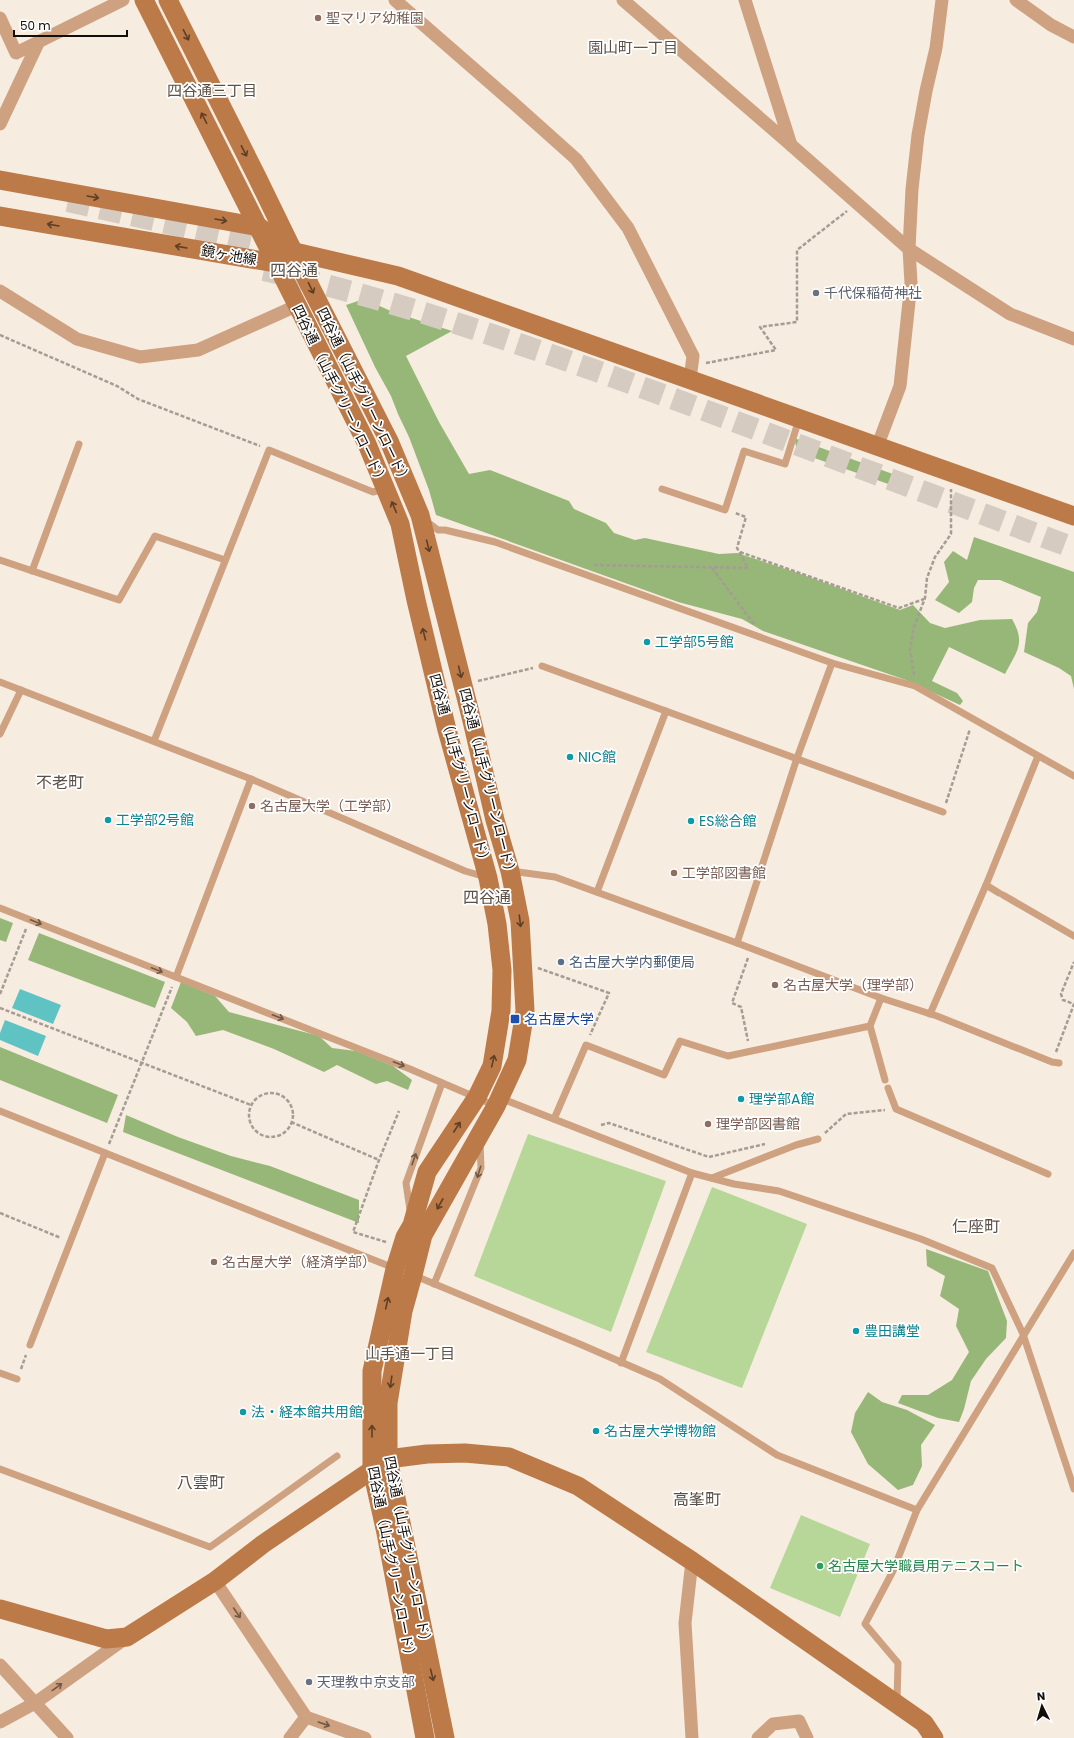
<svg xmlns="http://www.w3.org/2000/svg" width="1074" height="1738" viewBox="0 0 1074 1738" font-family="Poppins,'Noto Sans JP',sans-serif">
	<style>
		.green { fill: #b7d798 }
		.forest { fill: #97b778 }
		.water { fill: #60c3c3 }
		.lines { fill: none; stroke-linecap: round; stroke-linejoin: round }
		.highway-tunnel { stroke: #d5cbc0; stroke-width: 22; stroke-dasharray: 22 11; stroke-linecap: butt }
		.path { stroke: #a59c93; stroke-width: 2.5; stroke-dasharray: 4 2; stroke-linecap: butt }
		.lane { stroke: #cea181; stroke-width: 7 }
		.street { stroke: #cea181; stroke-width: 13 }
		.secondary { stroke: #bb7a48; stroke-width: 19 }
		.oneway { stroke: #5e3f26 }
		.oneway2 { stroke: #705846 }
		.education-dot { fill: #8d6e63; stroke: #fff; stroke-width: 1.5 }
		.worship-dot { fill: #6b7280; stroke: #fff; stroke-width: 1.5 }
		.culture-dot { fill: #0f9aa8; stroke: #fff; stroke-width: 1.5 }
		.service-dot { fill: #5c6f8a; stroke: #fff; stroke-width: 1.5 }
		.transit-dot { fill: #1a4fb4; stroke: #fff; stroke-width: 1.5 }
		.leisure-dot { fill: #2e9e5b; stroke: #fff; stroke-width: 1.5 }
		.labels { text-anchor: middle; stroke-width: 3.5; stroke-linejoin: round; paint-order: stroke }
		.education-label { font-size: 14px; fill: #785e54; stroke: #fff; text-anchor: start }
		.street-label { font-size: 14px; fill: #120e0a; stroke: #fff }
		.worship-label { font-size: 14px; fill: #5b616d; stroke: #fff; text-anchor: start }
		.culture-label { font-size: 14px; fill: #0d838f; stroke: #fff; text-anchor: start }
		.service-label { font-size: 14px; fill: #4e5e75; stroke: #fff; text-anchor: start }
		.transit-label { font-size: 14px; fill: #164399; stroke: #fff; text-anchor: start }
		.leisure-label { font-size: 14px; fill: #27864d; stroke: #fff; text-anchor: start }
		.neighbourhood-label { font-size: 15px; fill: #5a5046; stroke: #fff }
		.quarter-label { font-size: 16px; fill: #5a5046; stroke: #fff }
	</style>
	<rect width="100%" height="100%" fill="#f7ece0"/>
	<g class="green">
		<path d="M 528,1134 L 666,1181 L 611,1332 L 474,1276 Z"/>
		<path d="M 712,1187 L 807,1224 L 742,1388 L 646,1352 Z"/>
		<path d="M 801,1515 L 870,1544 L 840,1617 L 770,1588 Z"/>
	</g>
	<g class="forest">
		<path d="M 364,299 L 393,312 L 452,331 L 406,356 L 439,422 L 469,474 L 490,470 L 569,501 L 574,509 L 606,523 L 614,533 L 635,540 L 645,538 L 719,554 L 737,553 L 795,572 L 900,610 L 913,605 L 930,623 L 945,628 L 980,620 L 1012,619 C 1026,643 1017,651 1005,674 L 949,647 L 932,681 L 957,693 L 963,701 L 960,705 L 906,680 L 763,631 L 742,619 L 678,602 L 436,515 L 429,490 L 409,437 L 398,414 L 391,396 L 375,367 L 346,305 Z"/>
		<path d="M 794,438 L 890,473 L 907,481 L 894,486 L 803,454 L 797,450 Z"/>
		<path d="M 974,537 L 1074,572 L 1074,689 L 1071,676 L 1059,668 L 1024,652 L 1028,623 L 1037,612 L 1041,597 L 1000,580 L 978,580 L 974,588 L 972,602 L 959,613 L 935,600 L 949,582 L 944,562 L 953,551 L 967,560 Z"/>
		<path d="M 0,918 L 13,923 L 6,942 L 0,940 Z"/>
		<path d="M 39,933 L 165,982 L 155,1008 L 28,960 Z"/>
		<path d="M 181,982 L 215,996 L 229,1012 L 319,1036 L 332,1048 L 356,1051 L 393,1066 L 412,1080 L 408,1090 L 387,1081 L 376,1084 L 337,1065 L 324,1072 L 274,1049 L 223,1030 L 196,1036 L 187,1022 L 171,1008 Z"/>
		<path d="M 0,1047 L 118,1095 L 107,1123 L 0,1080 Z"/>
		<path d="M 126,1115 L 178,1137 L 231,1156 L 270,1166 L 359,1200 L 359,1223 L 123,1132 Z"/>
		<path d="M 926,1249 L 988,1271 L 1007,1321 L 1006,1338 L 986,1359 L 971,1381 L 964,1409 L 959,1422 L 938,1418 L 898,1403 L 902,1395 L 928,1395 L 952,1380 L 969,1352 L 956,1326 L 959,1309 L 940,1296 L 945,1276 L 927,1266 Z"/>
		<path d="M 868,1392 L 882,1402 L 907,1410 L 935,1425 L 921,1445 L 922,1466 L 913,1485 L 898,1490 L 868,1464 L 851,1432 L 855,1413 Z"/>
	</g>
	<g class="water">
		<path d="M 20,989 L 61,1005 L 53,1024 L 12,1008 Z"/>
		<path d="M 5,1020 L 46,1036 L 38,1056 L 0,1040 L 0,1033 Z"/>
	</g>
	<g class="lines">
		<g class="highway-tunnel">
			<path d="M 68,201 L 284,249"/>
			<path d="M 264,270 C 389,298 510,340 630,383 C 779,437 926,493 1074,548"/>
		</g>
		<g class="path">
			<path d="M 0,335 L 117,386 L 138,399 L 260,446"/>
			<path d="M 706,363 L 776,350 L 760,327 L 797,322 L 797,250 L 847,211"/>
			<path d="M 740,552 L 899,608 L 924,599"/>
			<path d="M 594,565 L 748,568 L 737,548 L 746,517 L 735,513"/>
			<path d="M 712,568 L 754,624"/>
			<path d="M 914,675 L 910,650 L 914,627 L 925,598 L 927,578 L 935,557 L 951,534 L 951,489"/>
			<path d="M 478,681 L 533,668"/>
			<path d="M 946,803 L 970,729"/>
			<path d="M 748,958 L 732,1003 L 741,1007 L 748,1041"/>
			<path d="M 538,968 L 609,993 L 590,1035"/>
			<path d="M 0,994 L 26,929"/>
			<path d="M 0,1008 L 251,1105"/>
			<path d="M 1056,1052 L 1074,1004 L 1063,1000 L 1061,994 L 1074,962"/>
			<circle cx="271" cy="1115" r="22"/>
			<path d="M 291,1122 L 379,1160"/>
			<path d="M 601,1125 L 609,1123 L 709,1157 L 765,1144"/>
			<path d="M 825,1133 L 846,1114 L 885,1110"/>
			<path d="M 109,1144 L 172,987"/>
			<path d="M 0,1213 L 61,1238"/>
			<path d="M 386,1242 L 353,1232 L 379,1160 L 399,1111"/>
			<path d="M 21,1369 L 26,1355"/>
		</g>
		<g class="lane">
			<path d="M 662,489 L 725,510 L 744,451 L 785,464 L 799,419"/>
			<path d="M 426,521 L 438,530 L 445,530 L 495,542 L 832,663 L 915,686 L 1074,776"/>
			<path d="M 0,560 L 119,600 L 155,536 L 225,560"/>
			<path d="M 32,571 L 79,444"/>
			<path d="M 542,666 L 943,812"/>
			<path d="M 0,682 L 251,779 L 465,871 L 486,877"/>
			<path d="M 0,734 L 21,690"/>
			<path d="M 154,741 L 269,450 L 373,492 L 385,489"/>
			<path d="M 511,871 L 555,877 L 737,943 L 881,998 L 937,1016 L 1052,1062 L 1059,1063"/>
			<path d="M 986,885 L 999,893"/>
			<path d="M 597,892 L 666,711"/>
			<path d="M 1003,895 L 1074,936"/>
			<path d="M 0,908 L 410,1069 L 496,1106"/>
			<path d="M 737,943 L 797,758 L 832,663"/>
			<path d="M 176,977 L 251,779"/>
			<path d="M 930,1014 L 986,885 L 1038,756"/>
			<path d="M 870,1026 L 885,1080"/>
			<path d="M 888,1088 L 896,1109 L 1048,1174"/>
			<path d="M 500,1098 L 692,1173 L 734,1184 L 779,1191 L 921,1239 L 992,1268 L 1023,1334 L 1074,1489"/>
			<path d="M 0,1111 L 394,1268"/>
			<path d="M 554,1119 L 586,1045 L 664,1075 L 680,1041 L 728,1056 L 870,1026 L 881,998"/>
			<path d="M 712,1178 L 796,1145 L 818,1139"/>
			<path d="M 410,1210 L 406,1183 L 442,1083"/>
			<path d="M 413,1275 L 582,1345 L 660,1379 L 777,1455 L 917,1510"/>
			<path d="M 434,1284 L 481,1168 L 480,1143"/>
			<path d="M 30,1345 L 105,1153"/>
			<path d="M 621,1363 L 692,1173"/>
			<path d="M 0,1373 L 17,1379"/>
			<path d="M 0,1469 L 210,1547 L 337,1456"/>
			<path d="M 897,1701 L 898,1663 L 865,1624 L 893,1571 L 917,1510 L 1074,1253"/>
		</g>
		<g class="street">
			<path d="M 395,0 L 511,101 L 576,159 L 628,228 L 693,356 L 690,379"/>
			<path d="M 623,0 L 791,145"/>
			<path d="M 745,0 L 791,145 L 909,249 L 1010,314 L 1074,339"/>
			<path d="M 1016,0 L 1051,25 L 1074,37"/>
			<path d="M 0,18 L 16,53 L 123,0"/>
			<path d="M 0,124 L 39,41"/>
			<path d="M 0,291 L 77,339 L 140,357 L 198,350 L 296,306"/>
			<path d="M 877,447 L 900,386 L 911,283 L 909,249 L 912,189 L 918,135 L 926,91 L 936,48 L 942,0"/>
			<path d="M 215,1581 L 306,1717 L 365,1738"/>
			<path d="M 0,1665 L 67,1738"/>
			<path d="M 0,1722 L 35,1703 L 126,1638"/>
			<path d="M 290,1738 L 306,1717"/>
			<path d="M 692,1738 L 685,1623 L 692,1561"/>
			<path d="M 758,1738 L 773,1724 L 799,1721 L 807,1738"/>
		</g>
		<g class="secondary">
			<path d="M 144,0 L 367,444 L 400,524 L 416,600 L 447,730 L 488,878 L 497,924 L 502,970 L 501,1011 L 492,1066 L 477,1097 L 427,1172 L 412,1225 L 405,1237 L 395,1269 L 372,1371 L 372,1470 L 386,1533 L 425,1738"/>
			<path d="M 168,0 L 257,177 L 310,286 L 389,441 L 420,515 L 473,725 L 495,820 L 510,871 L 520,921 L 525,1011 L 517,1060 L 496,1106 L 423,1235 L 413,1275 L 403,1311 L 388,1403 L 388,1459 L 445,1738"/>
			<path d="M 0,180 L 259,227 L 295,252 L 398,276 L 1074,516"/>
			<path d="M 0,216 L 275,263 L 283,259"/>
			<path d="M 0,1609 L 106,1639 L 127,1637 L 215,1581 L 263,1544 L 388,1459 L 427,1454 L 465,1453 L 509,1457 L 578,1486 L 692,1561 L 924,1723 L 934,1738"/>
		</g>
	</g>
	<defs><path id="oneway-shaft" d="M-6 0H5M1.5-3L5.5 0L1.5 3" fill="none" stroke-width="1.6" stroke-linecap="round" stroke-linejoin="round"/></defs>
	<g class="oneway">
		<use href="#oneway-shaft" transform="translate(186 35) rotate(63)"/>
		<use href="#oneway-shaft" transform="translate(204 118) rotate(-117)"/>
		<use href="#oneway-shaft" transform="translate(244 151) rotate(63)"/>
		<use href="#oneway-shaft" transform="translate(93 197) rotate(10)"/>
		<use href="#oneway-shaft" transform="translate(221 220) rotate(10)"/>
		<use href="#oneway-shaft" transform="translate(53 225) rotate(-170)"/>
		<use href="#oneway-shaft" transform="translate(181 247) rotate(-170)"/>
		<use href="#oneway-shaft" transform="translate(311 288) rotate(64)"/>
		<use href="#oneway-shaft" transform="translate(394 507) rotate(-113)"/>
		<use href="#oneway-shaft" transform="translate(428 546) rotate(76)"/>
		<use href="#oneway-shaft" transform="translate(424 634) rotate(-104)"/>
		<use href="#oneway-shaft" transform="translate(460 672) rotate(76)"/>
		<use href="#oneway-shaft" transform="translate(520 921) rotate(83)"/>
		<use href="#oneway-shaft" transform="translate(493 1061) rotate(-77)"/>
		<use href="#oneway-shaft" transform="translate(457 1127) rotate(-57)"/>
		<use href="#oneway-shaft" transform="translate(440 1204) rotate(119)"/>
		<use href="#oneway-shaft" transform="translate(387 1303) rotate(-77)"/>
		<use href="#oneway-shaft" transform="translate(391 1382) rotate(98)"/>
		<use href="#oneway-shaft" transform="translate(372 1431) rotate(-90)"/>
		<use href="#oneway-shaft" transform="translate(432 1675) rotate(76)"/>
	</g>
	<g class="oneway2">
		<use href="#oneway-shaft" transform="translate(36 922) rotate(22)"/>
		<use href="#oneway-shaft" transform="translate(157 970) rotate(22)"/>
		<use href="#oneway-shaft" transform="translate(278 1017) rotate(21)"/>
		<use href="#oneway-shaft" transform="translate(399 1064) rotate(21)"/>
		<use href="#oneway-shaft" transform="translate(414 1159) rotate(-71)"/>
		<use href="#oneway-shaft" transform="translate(479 1172) rotate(107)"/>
		<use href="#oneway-shaft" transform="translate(237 1613) rotate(56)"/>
		<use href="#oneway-shaft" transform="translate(57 1687) rotate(-36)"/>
		<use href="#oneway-shaft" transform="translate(324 1724) rotate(19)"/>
	</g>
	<g class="education-dot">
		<circle cx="318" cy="18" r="4"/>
		<circle cx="252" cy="806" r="4"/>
		<circle cx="674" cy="873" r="4"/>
		<circle cx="775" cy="985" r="4"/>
		<circle cx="708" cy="1124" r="4"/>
		<circle cx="214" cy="1262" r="4"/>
	</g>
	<g class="worship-dot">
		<circle cx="816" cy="293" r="4"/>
		<circle cx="309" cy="1682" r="4"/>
	</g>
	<g class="culture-dot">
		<circle cx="647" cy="642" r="4"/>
		<circle cx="570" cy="757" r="4"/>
		<circle cx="108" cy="820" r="4"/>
		<circle cx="691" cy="821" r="4"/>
		<circle cx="741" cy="1099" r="4"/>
		<circle cx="856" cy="1331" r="4"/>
		<circle cx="243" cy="1412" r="4"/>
		<circle cx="596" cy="1431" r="4"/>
	</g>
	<circle class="service-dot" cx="561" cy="962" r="4"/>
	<rect class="transit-dot" x="510" y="1014" width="10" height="10" rx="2"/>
	<circle class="leisure-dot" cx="820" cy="1566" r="4"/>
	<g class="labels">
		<g class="education-label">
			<text x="326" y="23">聖マリア幼稚園</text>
			<text x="260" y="811">名古屋大学（工学部）</text>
			<text x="682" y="878">工学部図書館</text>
			<text x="783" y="990">名古屋大学（理学部）</text>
			<text x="716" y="1129">理学部図書館</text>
			<text x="222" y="1267">名古屋大学（経済学部）</text>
		</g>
		<g class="street-label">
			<text transform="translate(229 255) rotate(10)" y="5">鏡ヶ池線</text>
			<text transform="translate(340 395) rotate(64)" y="5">四谷通 （山手グリーンロード）</text>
			<text transform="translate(364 396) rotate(64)" y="5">四谷通（山手グリーンロード）</text>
			<text transform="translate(460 770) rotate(75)" y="5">四谷通 （山手グリーンロード）</text>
			<text transform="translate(488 783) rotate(76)" y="5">四谷通（山手グリーンロード）</text>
			<text transform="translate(408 1552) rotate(79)" y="5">四谷通（山手グリーンロード）</text>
			<text transform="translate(392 1564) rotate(79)" y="5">四谷通 （山手グリーンロード）</text>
		</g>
		<g class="worship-label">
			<text x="824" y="298">千代保稲荷神社</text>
			<text x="317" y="1687">天理教中京支部</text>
		</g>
		<g class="culture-label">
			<text x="655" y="647">工学部5号館</text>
			<text x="578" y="762">NIC館</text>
			<text x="116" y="825">工学部2号館</text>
			<text x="699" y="826">ES総合館</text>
			<text x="749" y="1104">理学部A館</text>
			<text x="864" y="1336">豊田講堂</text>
			<text x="251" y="1417">法・経本館共用館</text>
			<text x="604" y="1436">名古屋大学博物館</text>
		</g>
		<g class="service-label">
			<text x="569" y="967">名古屋大学内郵便局</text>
		</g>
		<g class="transit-label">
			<text x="524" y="1024">名古屋大学</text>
		</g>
		<g class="leisure-label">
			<text x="828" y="1571">名古屋大学職員用テニスコート</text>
		</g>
		<g class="neighbourhood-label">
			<text x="633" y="53">園山町一丁目</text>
			<text x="212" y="96">四谷通三丁目</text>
			<text x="410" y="1359">山手通一丁目</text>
		</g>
		<g class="quarter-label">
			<text x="294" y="276">四谷通</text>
			<text x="60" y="788">不老町</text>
			<text x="487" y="903">四谷通</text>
			<text x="976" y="1232">仁座町</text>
			<text x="201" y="1488">八雲町</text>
			<text x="697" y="1505">高峯町</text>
		</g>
	</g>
	<g transform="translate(1042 1706) rotate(355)" stroke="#ffffff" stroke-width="3" paint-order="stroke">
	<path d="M0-3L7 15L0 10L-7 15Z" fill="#120e0a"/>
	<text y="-6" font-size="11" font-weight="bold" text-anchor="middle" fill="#120e0a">N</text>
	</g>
	<path d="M14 30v6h113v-6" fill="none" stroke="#120e0a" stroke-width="2"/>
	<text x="20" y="30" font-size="12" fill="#120e0a" stroke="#ffffff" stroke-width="3" paint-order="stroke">50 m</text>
</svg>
